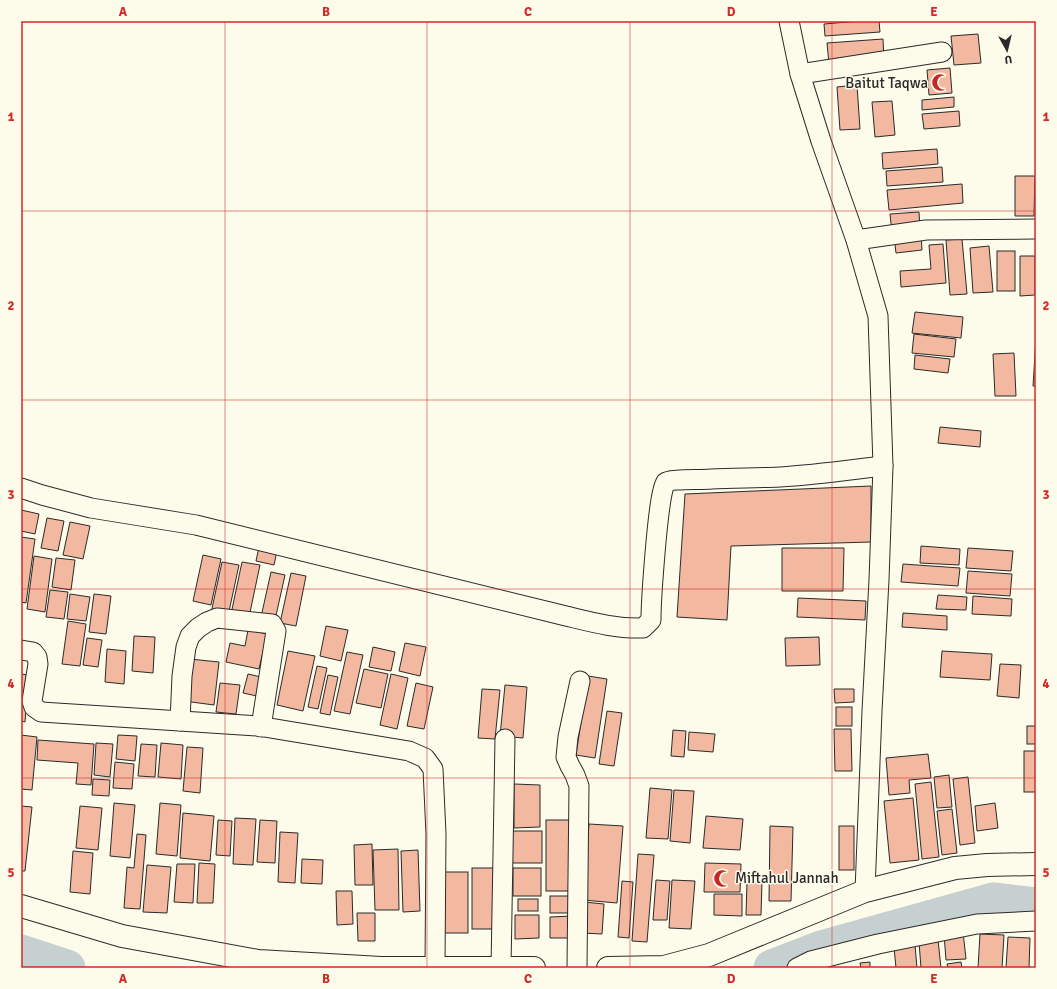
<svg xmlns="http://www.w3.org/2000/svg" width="1057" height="989" viewBox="0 0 1057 989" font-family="Signika,sans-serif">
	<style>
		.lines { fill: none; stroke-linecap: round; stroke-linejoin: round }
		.river { stroke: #c7d0d0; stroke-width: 37 }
		.building { fill: #f2b8a0; stroke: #2b2b2b }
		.minor-casing { stroke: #2b2b2b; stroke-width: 21 }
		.tertiary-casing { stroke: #2b2b2b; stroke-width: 24 }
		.minor { stroke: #fdfbea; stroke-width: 19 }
		.tertiary { stroke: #fdfbea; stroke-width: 22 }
		.grid { fill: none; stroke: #d62828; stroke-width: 1; stroke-opacity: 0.55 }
		.labels { text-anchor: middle; stroke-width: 3; stroke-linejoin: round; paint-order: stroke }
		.poi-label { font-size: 15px; fill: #2b2b2b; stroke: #fdfbea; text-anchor: end }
		.neatline { fill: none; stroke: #d62828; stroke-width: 1.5 }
		.grid-label { font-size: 13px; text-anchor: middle; font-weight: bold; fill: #d62828 }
	</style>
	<rect width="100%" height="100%" fill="#fdfbea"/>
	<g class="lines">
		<g class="river">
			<path d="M 21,953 L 67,968"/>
			<path d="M 772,968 L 821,949 L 993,901 L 1036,906"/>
		</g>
	</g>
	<g class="building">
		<path d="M 859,21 L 879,21 L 880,32 L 825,36 L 824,24 Z"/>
		<path d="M 978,34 L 981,63 L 954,65 L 951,36 Z"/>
		<path d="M 883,39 L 884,59 L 829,64 L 827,43 Z"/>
		<path d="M 950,68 L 952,93 L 929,95 L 927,70 Z"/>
		<path d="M 857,85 L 860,129 L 840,130 L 837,87 Z"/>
		<path d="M 954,97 L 954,107 L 922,110 L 922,100 Z"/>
		<path d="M 892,101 L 895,135 L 875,137 L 872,102 Z"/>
		<path d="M 959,111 L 960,126 L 924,129 L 922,114 Z"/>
		<path d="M 937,149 L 938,164 L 883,169 L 882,153 Z"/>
		<path d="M 942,167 L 943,182 L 887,186 L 886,171 Z"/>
		<path d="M 1015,176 L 1035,176 L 1034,216 L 1015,216 Z"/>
		<path d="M 962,184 L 963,203 L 889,210 L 887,190 Z"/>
		<path d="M 919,212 L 920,230 L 892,233 L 890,214 Z"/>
		<path d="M 921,233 L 922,250 L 896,253 L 894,236 Z"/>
		<path d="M 962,239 L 967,294 L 950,295 L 946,240 Z"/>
		<path d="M 943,244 L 946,283 L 901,287 L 900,271 L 931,269 L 929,245 Z"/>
		<path d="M 989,246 L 993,292 L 973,293 L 970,248 Z"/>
		<rect x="997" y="251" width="18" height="40"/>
		<path d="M 1020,256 L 1035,256 L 1035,295 L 1020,296 Z"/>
		<path d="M 915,312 L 963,317 L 961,338 L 912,333 Z"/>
		<path d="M 914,334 L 956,339 L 954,357 L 912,353 Z"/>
		<path d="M 1036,338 L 1036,386 L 1033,386 Z"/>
		<path d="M 1014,353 L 1016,396 L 995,396 L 993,354 Z"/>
		<path d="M 915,355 L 950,359 L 948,373 L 914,369 Z"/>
		<path d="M 940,427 L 981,431 L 980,447 L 938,443 Z"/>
		<path d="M 871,486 L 871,542 L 731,546 L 727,620 L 677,617 L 685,494 Z"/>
		<path d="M 21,510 L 39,514 L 35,534 L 21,531 Z"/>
		<path d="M 47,518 L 64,521 L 58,551 L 41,548 Z"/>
		<path d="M 70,522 L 90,526 L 83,559 L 63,555 Z"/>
		<path d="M 21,537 L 35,539 L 26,603 L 21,602 Z"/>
		<path d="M 260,542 L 278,546 L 274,565 L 256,561 Z"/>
		<path d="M 921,546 L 960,549 L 959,565 L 920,563 Z"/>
		<path d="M 782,548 L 844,548 L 843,591 L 782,591 Z"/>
		<path d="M 968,548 L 1013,551 L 1011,571 L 966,568 Z"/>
		<path d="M 203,555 L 221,559 L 211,605 L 193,601 Z"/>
		<path d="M 34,556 L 52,559 L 45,612 L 27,609 Z"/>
		<path d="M 56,558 L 75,560 L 71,590 L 52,587 Z"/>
		<path d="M 222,562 L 239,565 L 228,616 L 211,613 Z"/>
		<path d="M 242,562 L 260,565 L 249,617 L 231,614 Z"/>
		<path d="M 903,564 L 960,568 L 958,586 L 901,582 Z"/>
		<path d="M 968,571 L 1012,574 L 1010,596 L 966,593 Z"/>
		<path d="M 271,572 L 285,575 L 275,620 L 261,617 Z"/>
		<path d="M 291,573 L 306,576 L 296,626 L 280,623 Z"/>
		<path d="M 50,590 L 68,592 L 64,619 L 46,617 Z"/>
		<path d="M 70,594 L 90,597 L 86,621 L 67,619 Z"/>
		<path d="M 94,594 L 111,596 L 106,634 L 89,632 Z"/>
		<path d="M 938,595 L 967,597 L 966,610 L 936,609 Z"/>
		<path d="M 973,596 L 1012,599 L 1011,616 L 972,614 Z"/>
		<path d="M 798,598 L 866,601 L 865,620 L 797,617 Z"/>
		<path d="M 903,613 L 947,616 L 947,630 L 902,627 Z"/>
		<path d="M 68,621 L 86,624 L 80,666 L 62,664 Z"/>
		<path d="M 326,626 L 348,630 L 341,661 L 320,656 Z"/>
		<path d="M 248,630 L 267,634 L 259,669 L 226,662 L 230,643 L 245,646 Z"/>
		<path d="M 134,636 L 155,637 L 153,673 L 132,671 Z"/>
		<path d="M 819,637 L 820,665 L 786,666 L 785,638 Z"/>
		<path d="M 87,638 L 102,640 L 98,667 L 83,665 Z"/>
		<path d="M 405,643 L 426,647 L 420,676 L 399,671 Z"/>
		<path d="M 373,647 L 395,652 L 391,671 L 369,667 Z"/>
		<path d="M 107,649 L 126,651 L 124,684 L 105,682 Z"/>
		<path d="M 288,651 L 315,656 L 303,711 L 277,705 Z"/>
		<path d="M 942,651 L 992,654 L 990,680 L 940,677 Z"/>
		<path d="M 347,652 L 363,655 L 350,714 L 334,711 Z"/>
		<path d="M 190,659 L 219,662 L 214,705 L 184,701 Z"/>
		<path d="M 1000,664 L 1021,665 L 1019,698 L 997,696 Z"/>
		<path d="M 317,666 L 327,668 L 318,709 L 308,707 Z"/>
		<path d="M 364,669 L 388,674 L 381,708 L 356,703 Z"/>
		<path d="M 21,674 L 29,675 L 25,722 L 21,721 Z"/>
		<path d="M 248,674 L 261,677 L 257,696 L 243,693 Z"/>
		<path d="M 391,674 L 408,678 L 397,729 L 380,725 Z"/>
		<path d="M 328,675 L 338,677 L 330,715 L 320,713 Z"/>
		<path d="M 588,676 L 607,679 L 595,758 L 576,755 Z"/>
		<path d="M 220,683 L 240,685 L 236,714 L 216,712 Z"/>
		<path d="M 416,683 L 433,687 L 424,729 L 407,726 Z"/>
		<path d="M 505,685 L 527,687 L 523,738 L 500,736 Z"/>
		<path d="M 482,689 L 500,690 L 495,739 L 478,738 Z"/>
		<path d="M 834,689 L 854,689 L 854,702 L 835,703 Z"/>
		<rect x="836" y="707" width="16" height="19"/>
		<path d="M 607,711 L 622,713 L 614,766 L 599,764 Z"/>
		<rect x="1027" y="726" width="9" height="18"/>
		<path d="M 834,729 L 851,729 L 852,771 L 835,771 Z"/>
		<path d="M 673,730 L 686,731 L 684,757 L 671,756 Z"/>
		<path d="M 689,732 L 715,734 L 713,752 L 688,750 Z"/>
		<path d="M 21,735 L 37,737 L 32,790 L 21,789 Z"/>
		<path d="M 118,735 L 137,736 L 135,761 L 116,759 Z"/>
		<path d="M 38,740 L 94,744 L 91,785 L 76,784 L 78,763 L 37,760 Z"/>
		<path d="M 96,743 L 113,744 L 110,777 L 94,775 Z"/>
		<path d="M 161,743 L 183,745 L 181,779 L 158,777 Z"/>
		<path d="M 141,744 L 157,745 L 155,777 L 138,776 Z"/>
		<path d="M 187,747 L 203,748 L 200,793 L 183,791 Z"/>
		<rect x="1024" y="751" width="12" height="41"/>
		<path d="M 928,754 L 931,778 L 909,780 L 910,793 L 889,795 L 886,758 Z"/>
		<path d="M 115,762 L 134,764 L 132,789 L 113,788 Z"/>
		<path d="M 949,775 L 952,807 L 937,808 L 934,777 Z"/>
		<path d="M 968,777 L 975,843 L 960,845 L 953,779 Z"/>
		<path d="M 93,779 L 110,780 L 109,796 L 92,795 Z"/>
		<path d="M 931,782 L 939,857 L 922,859 L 915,784 Z"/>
		<path d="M 514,784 L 540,785 L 540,827 L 514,828 Z"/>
		<path d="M 650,788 L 672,790 L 668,839 L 646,838 Z"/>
		<path d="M 674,790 L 694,791 L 690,843 L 670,841 Z"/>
		<path d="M 913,798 L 919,860 L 890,863 L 884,801 Z"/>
		<path d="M 114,803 L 135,805 L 130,858 L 110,856 Z"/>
		<path d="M 160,803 L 181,805 L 177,856 L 156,854 Z"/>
		<path d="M 995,803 L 998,828 L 977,831 L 975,806 Z"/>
		<path d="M 21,806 L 32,807 L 25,871 L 21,871 Z"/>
		<path d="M 80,806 L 102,808 L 98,850 L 76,848 Z"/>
		<path d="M 952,809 L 957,853 L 942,855 L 937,811 Z"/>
		<path d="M 183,813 L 214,816 L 210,861 L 180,858 Z"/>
		<path d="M 706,816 L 743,819 L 740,850 L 703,848 Z"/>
		<path d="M 235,818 L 256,819 L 253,865 L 233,864 Z"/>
		<path d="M 218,820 L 232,821 L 230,856 L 216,855 Z"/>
		<path d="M 260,820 L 277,821 L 275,863 L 257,862 Z"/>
		<rect x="546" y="820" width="25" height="71"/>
		<path d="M 589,824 L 623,826 L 617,903 L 583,900 Z"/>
		<path d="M 770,826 L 793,827 L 791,901 L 769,901 Z"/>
		<rect x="839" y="826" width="15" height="44"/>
		<rect x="508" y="831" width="34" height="32"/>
		<path d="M 280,832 L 298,833 L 295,883 L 278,882 Z"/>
		<path d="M 137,834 L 146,835 L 140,909 L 124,908 L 127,867 L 134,868 Z"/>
		<path d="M 372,844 L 373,885 L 355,885 L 354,845 Z"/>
		<path d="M 398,849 L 399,910 L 375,910 L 373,850 Z"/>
		<path d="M 418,850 L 420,911 L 403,912 L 401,851 Z"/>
		<path d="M 73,851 L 93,853 L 90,894 L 70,892 Z"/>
		<path d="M 638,854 L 654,855 L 647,942 L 632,941 Z"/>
		<path d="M 302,859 L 323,860 L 322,884 L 301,883 Z"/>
		<path d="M 199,863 L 215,864 L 213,903 L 197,903 Z"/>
		<path d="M 705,863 L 741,864 L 740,892 L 704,892 Z"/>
		<path d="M 177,864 L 195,864 L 193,903 L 174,902 Z"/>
		<path d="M 147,865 L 171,867 L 167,913 L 143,912 Z"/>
		<rect x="472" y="868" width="24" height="61"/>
		<rect x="513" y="868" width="28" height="28"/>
		<rect x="443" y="872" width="25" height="61"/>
		<path d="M 656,880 L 670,881 L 667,920 L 653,920 Z"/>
		<path d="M 672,880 L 695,881 L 691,929 L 669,928 Z"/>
		<path d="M 622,881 L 633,882 L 629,938 L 618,937 Z"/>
		<path d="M 747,882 L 762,882 L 761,915 L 746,915 Z"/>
		<path d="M 336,891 L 352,891 L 353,924 L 337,925 Z"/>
		<path d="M 714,894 L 742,894 L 742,916 L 714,915 Z"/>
		<rect x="550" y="896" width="22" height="17"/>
		<rect x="518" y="899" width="20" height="12"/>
		<path d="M 584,902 L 604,904 L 602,934 L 582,933 Z"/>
		<path d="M 357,913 L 375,913 L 375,941 L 358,941 Z"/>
		<path d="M 515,915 L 539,915 L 539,938 L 515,939 Z"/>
		<path d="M 572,916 L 572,938 L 550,938 L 550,917 Z"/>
		<path d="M 963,932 L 966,959 L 946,960 L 944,934 Z"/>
		<path d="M 980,934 L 1004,935 L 1002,968 L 978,968 Z"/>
		<path d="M 1008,937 L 1030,938 L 1029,968 L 1006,968 Z"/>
		<path d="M 938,940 L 941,968 L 921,968 L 919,942 Z"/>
		<path d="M 915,945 L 917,968 L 896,968 L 894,947 Z"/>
		<path d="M 870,962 L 870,968 L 861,968 L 860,963 Z"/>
		<path d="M 961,962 L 962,968 L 948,968 L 947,964 Z"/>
	</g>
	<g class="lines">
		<defs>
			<g id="minor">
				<path d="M 789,21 L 800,74 L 821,141 L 856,240 L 878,316 L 883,466 L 879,580 L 872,711 L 865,891"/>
				<path d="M 800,74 L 942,52"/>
				<path d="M 856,240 L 926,230 L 1036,229"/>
				<path d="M 21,488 L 42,495 L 91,508 L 196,525 L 566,616 C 591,622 616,629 643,628 L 651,620 C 651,604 658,489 666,482 C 669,479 703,480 711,479 C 734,478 757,478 780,477 C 815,475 849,470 883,466"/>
				<path d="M 21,650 L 33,652 L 37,657 L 38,664 L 32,701 L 34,707 L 41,712 L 258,726 L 409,751 L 425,758 L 433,769 L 436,834 L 435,967"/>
				<path d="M 180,721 L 182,676 L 186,647 L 190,636 L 198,628 L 207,622 L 217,618 L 272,624 L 276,631 L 261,727"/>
				<path d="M 501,968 L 505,739"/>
				<path d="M 577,968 L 579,786 L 575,775 L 570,766 L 566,757 L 568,737 L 580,681"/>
				<path d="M 797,968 L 811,961 L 878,944 L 977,924 L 1036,921"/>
			</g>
			<g id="tertiary">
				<path d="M 21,906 L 122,936 L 258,961 L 381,968 L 534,968"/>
				<path d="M 608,968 L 664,967 L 709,955 L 865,891 L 955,868 L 987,865 L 1036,864"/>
			</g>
		</defs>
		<use href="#minor" class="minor-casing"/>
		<use href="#tertiary" class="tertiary-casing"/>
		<use href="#minor" class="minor"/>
		<use href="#tertiary" class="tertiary"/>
	</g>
	<path class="grid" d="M 225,21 L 225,968M 427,21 L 427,968M 630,21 L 630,968M 832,21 L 832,968M 21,211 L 1036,211M 21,400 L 1036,400M 21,589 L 1036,589M 21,778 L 1036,778"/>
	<defs>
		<symbol id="mosque-bare" viewBox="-9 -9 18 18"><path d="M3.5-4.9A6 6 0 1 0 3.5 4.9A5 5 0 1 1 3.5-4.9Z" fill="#c62828" stroke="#fdfbea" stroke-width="2.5" paint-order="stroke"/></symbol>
	</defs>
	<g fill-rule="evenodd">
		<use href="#mosque-bare" x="928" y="70" width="25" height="25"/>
		<use href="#mosque-bare" x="710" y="866" width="25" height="25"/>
	</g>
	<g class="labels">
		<g class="poi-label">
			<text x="928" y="88">Baitut Taqwa</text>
			<text x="735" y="883" text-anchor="start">Miftahul Jannah</text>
		</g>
	</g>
	<rect width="1057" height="989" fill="none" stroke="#fdfbea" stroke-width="44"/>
	<g transform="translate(1007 50) rotate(172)" stroke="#fdfbea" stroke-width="3" paint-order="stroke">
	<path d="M0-3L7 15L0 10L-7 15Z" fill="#2b2b2b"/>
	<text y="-6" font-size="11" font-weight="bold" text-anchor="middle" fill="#2b2b2b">U</text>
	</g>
	<rect x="22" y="22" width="1013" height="945" class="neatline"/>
	<g class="grid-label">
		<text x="123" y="16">A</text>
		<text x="326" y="16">B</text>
		<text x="528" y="16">C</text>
		<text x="731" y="16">D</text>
		<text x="934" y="16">E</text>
		<text x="11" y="121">1</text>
		<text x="1046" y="121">1</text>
		<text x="11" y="310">2</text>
		<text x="1046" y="310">2</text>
		<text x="11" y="499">3</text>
		<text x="1046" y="499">3</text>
		<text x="11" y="688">4</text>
		<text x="1046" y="688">4</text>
		<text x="11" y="877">5</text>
		<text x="1046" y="877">5</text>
		<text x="123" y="983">A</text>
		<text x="326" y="983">B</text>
		<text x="528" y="983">C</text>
		<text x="731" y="983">D</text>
		<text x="934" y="983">E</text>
	</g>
</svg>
